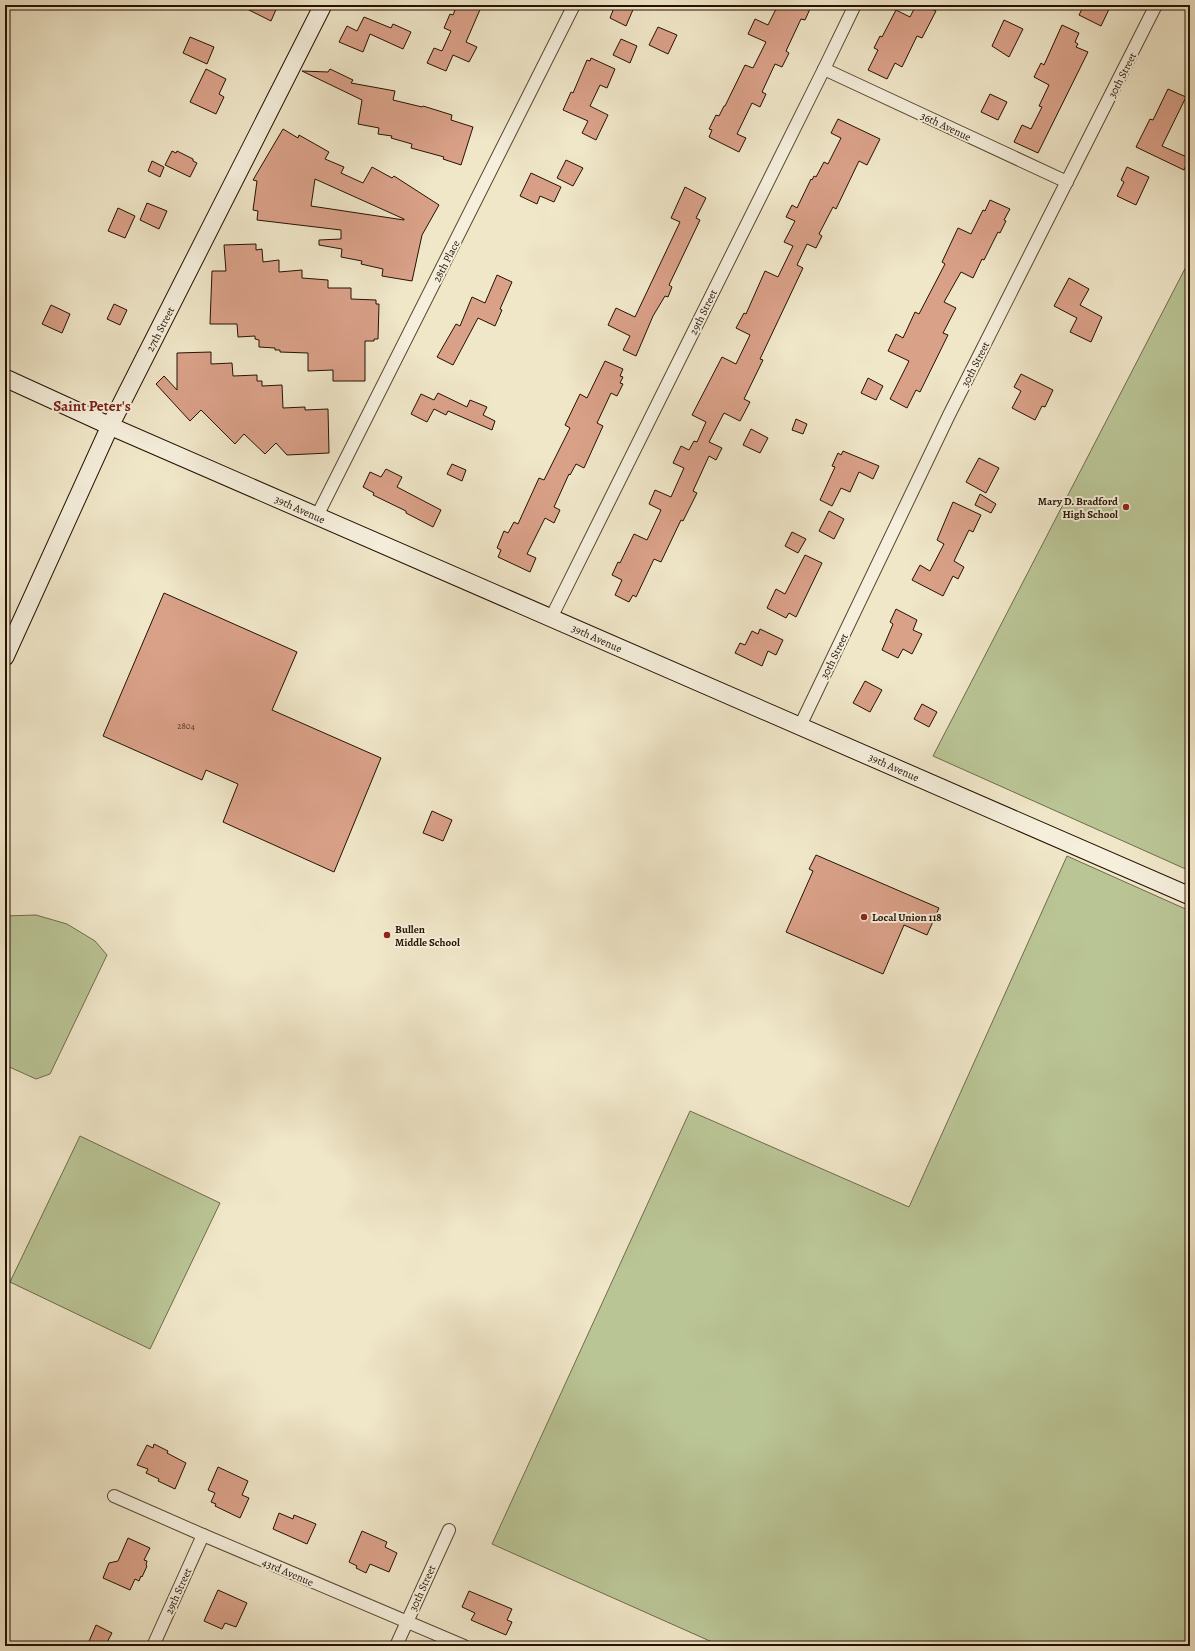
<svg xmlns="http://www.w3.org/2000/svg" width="1195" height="1651" viewBox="0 0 1195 1651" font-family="Alegreya,serif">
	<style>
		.green { fill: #bac596; stroke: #706b4b }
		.building { fill: #daa189; stroke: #251100; fill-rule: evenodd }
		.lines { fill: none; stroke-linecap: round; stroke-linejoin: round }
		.street-casing { stroke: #584632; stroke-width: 14 }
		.secondary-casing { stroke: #251100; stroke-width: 19 }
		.street { stroke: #f5efdc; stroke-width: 12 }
		.secondary { stroke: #f5efdc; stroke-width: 17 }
		.poi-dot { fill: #8f2418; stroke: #f5efdc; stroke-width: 1.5 }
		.labels { text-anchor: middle; stroke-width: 4; stroke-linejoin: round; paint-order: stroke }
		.number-label { font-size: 9px; fill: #523522 }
		.street-label { font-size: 11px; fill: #251100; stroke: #f5efdc }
		.poi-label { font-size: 11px; font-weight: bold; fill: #251100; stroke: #f5efdc; text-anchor: start }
		.district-label { font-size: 15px; font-weight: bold; fill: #7a1f14; stroke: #f5efdc }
	</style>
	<rect width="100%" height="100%" fill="#f0e7c9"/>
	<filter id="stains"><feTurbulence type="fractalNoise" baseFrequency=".005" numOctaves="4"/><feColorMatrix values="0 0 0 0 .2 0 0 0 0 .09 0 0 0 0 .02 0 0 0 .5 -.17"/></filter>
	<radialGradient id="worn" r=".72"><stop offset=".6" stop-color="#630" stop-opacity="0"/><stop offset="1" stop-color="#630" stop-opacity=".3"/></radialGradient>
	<g class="green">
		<path d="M 1190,259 L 1190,871 L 933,756 Z"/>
		<path d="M 1067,856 L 1190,911 L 1190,1646 L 721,1646 L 492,1544 L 690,1111 L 909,1207 Z"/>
		<path d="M 36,915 L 67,924 L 95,941 L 107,955 L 50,1074 L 36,1079 L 5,1065 L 5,916 Z"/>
		<path d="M 80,1136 L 220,1203 L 150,1349 L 10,1282 Z"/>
	</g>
	<g class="building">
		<path d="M 239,5 L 278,5 L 271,21 Z"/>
		<path d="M 457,5 L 482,5 L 466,42 L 477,47 L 469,62 L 453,55 L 446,71 L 427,63 L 434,48 L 442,51 L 451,31 L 444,28 L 450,14 L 453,15 Z"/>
		<path d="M 615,5 L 635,5 L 626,26 L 610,18 Z"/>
		<path d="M 778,5 L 802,5 L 810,9 L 805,20 L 801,19 L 786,51 L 789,53 L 782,67 L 775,64 L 762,92 L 766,94 L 760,107 L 752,103 L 737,134 L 746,138 L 739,152 L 709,137 L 712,130 L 709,129 L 716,115 L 719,116 L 724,106 L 725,106 L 745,65 L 753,68 L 766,42 L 748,34 L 755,19 L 768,25 Z"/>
		<path d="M 916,5 L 923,5 L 936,11 L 922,38 L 917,36 L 902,67 L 895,63 L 887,79 L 868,70 L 878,50 L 874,48 L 880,36 L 882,37 L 896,10 L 910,17 Z"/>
		<path d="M 1084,5 L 1111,5 L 1101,26 L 1079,15 Z"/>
		<path d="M 364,17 L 391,28 L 393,24 L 411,32 L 403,49 L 370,34 L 363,52 L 339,42 L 347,26 L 357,31 Z"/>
		<path d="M 1004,20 L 1023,29 L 1009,57 L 992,46 Z"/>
		<path d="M 1062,25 L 1079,33 L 1075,42 L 1078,44 L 1076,47 L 1088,52 L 1038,153 L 1014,142 L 1022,125 L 1031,129 L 1042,107 L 1039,106 L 1049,85 L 1034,77 L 1041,63 L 1044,65 Z"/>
		<path d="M 658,27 L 677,35 L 668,54 L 649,45 Z"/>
		<path d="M 190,37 L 214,47 L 207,64 L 183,53 Z"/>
		<path d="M 621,39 L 637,46 L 630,63 L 613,55 Z"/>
		<path d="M 591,58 L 615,69 L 607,88 L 600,85 L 590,106 L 608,115 L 596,140 L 582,133 L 588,121 L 563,110 L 571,92 L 573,93 L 587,60 L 590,61 Z"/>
		<path d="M 206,69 L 226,79 L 219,94 L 224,97 L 216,114 L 190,102 Z"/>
		<path d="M 330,69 L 353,80 L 351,83 L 395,91 L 393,100 L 422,107 L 423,106 L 452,115 L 451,120 L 473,127 L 461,165 L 443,159 L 444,157 L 411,148 L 412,144 L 391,138 L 392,136 L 378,134 L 379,128 L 358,124 L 362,100 L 302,71 L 328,72 Z"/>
		<path d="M 1168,89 L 1186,97 L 1162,146 L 1189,158 L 1184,170 L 1136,147 L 1150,119 L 1153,120 Z"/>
		<path d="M 990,94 L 1007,102 L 998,120 L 981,112 Z"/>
		<path d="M 838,119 L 880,139 L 867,165 L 859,161 L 836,209 L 833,207 L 819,234 L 822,236 L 816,248 L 807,244 L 797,265 L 803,268 L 760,359 L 763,360 L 744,399 L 750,402 L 740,421 L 724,413 L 709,442 L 722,448 L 716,460 L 709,456 L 693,491 L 697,493 L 683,521 L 681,520 L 661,562 L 654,559 L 636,597 L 633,595 L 629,602 L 615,595 L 622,580 L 612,575 L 618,562 L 620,563 L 634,534 L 647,540 L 661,510 L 649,504 L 655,490 L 671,497 L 684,468 L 673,463 L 681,446 L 689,450 L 694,441 L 697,442 L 706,422 L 692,415 L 722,357 L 736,364 L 750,335 L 736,328 L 744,313 L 746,314 L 765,271 L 778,277 L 793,246 L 784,242 L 795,221 L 786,217 L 792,205 L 797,208 L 811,179 L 812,180 L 814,176 L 816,177 L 824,162 L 828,164 L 841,138 L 831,133 Z"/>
		<path d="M 283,129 L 298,138 L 299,135 L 329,152 L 325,159 L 344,167 L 341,173 L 363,183 L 372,167 L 392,178 L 394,176 L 439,205 L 422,235 L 412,281 L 382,276 L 383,269 L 361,264 L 362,261 L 341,257 L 342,249 L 319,245 L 319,240 L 341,239 L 341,230 L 257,220 L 258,211 L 253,210 L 257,181 L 253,180 ZM 315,179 L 404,219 L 404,220 L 311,206 Z"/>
		<path d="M 172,151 L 176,153 L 177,151 L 193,159 L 193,161 L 197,163 L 190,177 L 165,165 Z"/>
		<path d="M 566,160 L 583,168 L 573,186 L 557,178 Z"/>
		<path d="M 152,161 L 164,167 L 160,177 L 148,171 Z"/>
		<path d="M 1127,167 L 1149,177 L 1136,205 L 1117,196 L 1124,182 L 1121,180 Z"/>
		<path d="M 531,173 L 561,187 L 554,202 L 540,196 L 537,204 L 520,196 Z"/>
		<path d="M 685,187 L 706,198 L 696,218 L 700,220 L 669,285 L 672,287 L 668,297 L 665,296 L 653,316 L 636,356 L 623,350 L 630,336 L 608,325 L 616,308 L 635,317 L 680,222 L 671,218 Z"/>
		<path d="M 990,200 L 1010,209 L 1004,220 L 1006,221 L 1000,233 L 998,232 L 984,260 L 982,259 L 973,278 L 961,272 L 944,302 L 956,308 L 943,333 L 948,335 L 920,392 L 916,390 L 907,408 L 890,399 L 909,361 L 888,351 L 896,334 L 903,338 L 915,312 L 919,314 L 945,264 L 942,262 L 958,228 L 971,234 L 983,210 L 985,211 Z"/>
		<path d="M 147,203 L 167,211 L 159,229 L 140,220 Z"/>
		<path d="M 118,208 L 135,216 L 125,238 L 108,231 Z"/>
		<path d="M 256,244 L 256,250 L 262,249 L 263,262 L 279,260 L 279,272 L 302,270 L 302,278 L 328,280 L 328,288 L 351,288 L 351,299 L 376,300 L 376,304 L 379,304 L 378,339 L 374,339 L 374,341 L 365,341 L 365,381 L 333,381 L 333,370 L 308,371 L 308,353 L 280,352 L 280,350 L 275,350 L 275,348 L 259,347 L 259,340 L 255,339 L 255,336 L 238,337 L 237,324 L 210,324 L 212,271 L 226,271 L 224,245 Z"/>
		<path d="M 497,275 L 512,282 L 500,309 L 502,310 L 495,326 L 478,318 L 453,365 L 437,357 L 456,324 L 460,326 L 472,297 L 485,303 Z"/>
		<path d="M 1069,278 L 1089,289 L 1080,305 L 1102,317 L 1091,342 L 1070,332 L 1077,318 L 1054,306 Z"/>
		<path d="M 114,304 L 127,310 L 120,325 L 107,319 Z"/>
		<path d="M 51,305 L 70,314 L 62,333 L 42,324 Z"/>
		<path d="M 211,352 L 211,364 L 232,363 L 233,376 L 257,375 L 257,381 L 262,381 L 262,386 L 282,385 L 283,408 L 305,407 L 305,410 L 328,409 L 329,453 L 287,455 L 276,443 L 265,454 L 244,434 L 235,444 L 201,410 L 190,421 L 156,384 L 164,376 L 177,390 L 177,353 Z"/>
		<path d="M 605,361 L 623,369 L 620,376 L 623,377 L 620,383 L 623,384 L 617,396 L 611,393 L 597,423 L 603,426 L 584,468 L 576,464 L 570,475 L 569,474 L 554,507 L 560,510 L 554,523 L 545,518 L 527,554 L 536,558 L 530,572 L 498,557 L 501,550 L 497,548 L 504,531 L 508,533 L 514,522 L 518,524 L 539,478 L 544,480 L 570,428 L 565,425 L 580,394 L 587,398 Z"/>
		<path d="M 1021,374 L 1053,390 L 1045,407 L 1042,406 L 1035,420 L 1012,408 L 1021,391 L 1014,387 Z"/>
		<path d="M 868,378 L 883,386 L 876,400 L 861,393 Z"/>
		<path d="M 438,393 L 467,407 L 470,400 L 487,407 L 483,415 L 495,421 L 492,430 L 448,411 L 446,415 L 434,409 L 427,422 L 411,414 L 421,394 L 434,400 Z"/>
		<path d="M 796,419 L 807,424 L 803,434 L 792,430 Z"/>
		<path d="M 751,429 L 768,438 L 760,453 L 743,445 Z"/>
		<path d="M 843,451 L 879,466 L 873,479 L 859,472 L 850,492 L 841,488 L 832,506 L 820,500 L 835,467 L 832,466 L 838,453 L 841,455 Z"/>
		<path d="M 979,458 L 999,468 L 986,493 L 966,482 Z"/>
		<path d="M 452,464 L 466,470 L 462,481 L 447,474 Z"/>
		<path d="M 386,469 L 402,477 L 397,487 L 441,510 L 433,527 L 406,513 L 406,511 L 373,495 L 374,493 L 363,487 L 370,472 L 381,477 Z"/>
		<path d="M 980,494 L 996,504 L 991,513 L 975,505 Z"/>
		<path d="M 953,502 L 981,515 L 973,532 L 969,530 L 954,561 L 964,567 L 958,579 L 953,576 L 943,596 L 912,580 L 920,565 L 930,571 L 944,544 L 937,540 Z"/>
		<path d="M 829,511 L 844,519 L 834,539 L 819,531 Z"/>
		<path d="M 792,532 L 806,539 L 798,553 L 785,546 Z"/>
		<path d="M 805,555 L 822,563 L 796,617 L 789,613 L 786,618 L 767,608 L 776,589 L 785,594 Z"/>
		<path d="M 164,593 L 297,652 L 272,710 L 381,758 L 334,872 L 223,822 L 238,784 L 206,770 L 202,780 L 103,736 Z"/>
		<path d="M 896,609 L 917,620 L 913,630 L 922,634 L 912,654 L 903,649 L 898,658 L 882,650 L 893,624 L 890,622 Z"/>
		<path d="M 760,629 L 783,640 L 776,655 L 768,651 L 762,666 L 735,653 L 740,643 L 745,645 L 752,631 L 758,634 Z"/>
		<path d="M 865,681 L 882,690 L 870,712 L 853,703 Z"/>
		<path d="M 922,704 L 937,712 L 929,727 L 914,719 Z"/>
		<path d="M 432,811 L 452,820 L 443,841 L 423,833 Z"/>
		<path d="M 816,855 L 939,908 L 927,935 L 904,925 L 883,974 L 786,932 L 813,871 L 809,869 Z"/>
		<path d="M 154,1444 L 168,1451 L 167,1453 L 186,1463 L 175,1489 L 158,1481 L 159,1479 L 146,1473 L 148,1469 L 137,1465 L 147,1445 L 153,1448 Z"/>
		<path d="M 218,1467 L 248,1481 L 242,1495 L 249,1498 L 240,1518 L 215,1506 L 216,1504 L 211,1502 L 215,1493 L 208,1490 Z"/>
		<path d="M 279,1513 L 293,1519 L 294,1515 L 316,1524 L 307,1544 L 273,1529 Z"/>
		<path d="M 362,1531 L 387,1542 L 385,1547 L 397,1553 L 389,1572 L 370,1564 L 366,1573 L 356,1568 L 357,1566 L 349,1562 Z"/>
		<path d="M 128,1538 L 150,1548 L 144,1560 L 147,1561 L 146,1565 L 147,1566 L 142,1577 L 141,1576 L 139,1581 L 135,1579 L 130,1590 L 103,1578 L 109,1563 L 118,1561 Z"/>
		<path d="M 218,1590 L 247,1603 L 236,1627 L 225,1623 L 222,1629 L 204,1621 Z"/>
		<path d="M 469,1591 L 512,1609 L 507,1620 L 512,1622 L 506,1635 L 471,1620 L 475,1613 L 462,1607 Z"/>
		<path d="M 96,1625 L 112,1633 L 105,1646 L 87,1646 Z"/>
	</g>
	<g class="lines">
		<defs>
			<g id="street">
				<path d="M 824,69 L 1067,182"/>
				<path d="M 317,516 L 574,5"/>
				<path d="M 551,618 L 824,69 L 855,5"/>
				<path d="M 800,726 L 949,415 L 1156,5"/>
				<path d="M 114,1496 L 203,1535 L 464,1646"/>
				<path d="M 153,1646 L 203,1535"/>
				<path d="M 396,1646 L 449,1530"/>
			</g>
			<g id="secondary">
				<path d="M 5,378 L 110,426 L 1190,896"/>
				<path d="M 5,657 L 110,426 L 323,5"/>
			</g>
		</defs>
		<use href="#street" class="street-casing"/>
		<use href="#secondary" class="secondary-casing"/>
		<use href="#street" class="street"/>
		<use href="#secondary" class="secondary"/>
	</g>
	<g class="poi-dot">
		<circle cx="1126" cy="507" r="4"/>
		<circle cx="864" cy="917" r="4"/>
		<circle cx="387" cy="935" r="4"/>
	</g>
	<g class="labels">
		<g class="number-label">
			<text x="186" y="729">2804</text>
		</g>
		<g class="street-label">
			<text transform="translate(1122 75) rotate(-63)" y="4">30th Street</text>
			<text transform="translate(946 126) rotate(25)" y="4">36th Avenue</text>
			<text transform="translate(446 261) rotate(-63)" y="4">28th Place</text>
			<text transform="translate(703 312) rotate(-64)" y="4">29th Street</text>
			<text transform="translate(160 329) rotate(-63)" y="4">27th Street</text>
			<text transform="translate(975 364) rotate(-63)" y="4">30th Street</text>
			<text transform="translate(300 509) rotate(24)" y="4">39th Avenue</text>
			<text transform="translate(597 638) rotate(24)" y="4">39th Avenue</text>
			<text transform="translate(834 656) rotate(-64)" y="4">30th Street</text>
			<text transform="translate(894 767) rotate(24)" y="4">39th Avenue</text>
			<text transform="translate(288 1572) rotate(23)" y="4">43rd Avenue</text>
			<text transform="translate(422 1588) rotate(-66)" y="4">30th Street</text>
			<text transform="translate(178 1591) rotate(-66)" y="4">29th Street</text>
		</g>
		<g class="poi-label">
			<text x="1118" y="505" text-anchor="end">Mary D. Bradford<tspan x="1118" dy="13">High School</tspan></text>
			<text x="872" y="921">Local Union 118</text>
			<text x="395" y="933">Bullen<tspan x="395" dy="13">Middle School</tspan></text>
		</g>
		<g class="district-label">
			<text x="92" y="411">Saint Peter's</text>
		</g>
	</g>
	<rect width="1195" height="1651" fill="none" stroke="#f0e7c9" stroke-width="20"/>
	<rect x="6" y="6" width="1183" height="1639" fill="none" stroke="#251100" stroke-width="2"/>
	<rect x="10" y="10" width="1175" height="1631" fill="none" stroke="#251100"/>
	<rect width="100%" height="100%" filter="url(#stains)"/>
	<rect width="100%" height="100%" fill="url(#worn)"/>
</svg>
